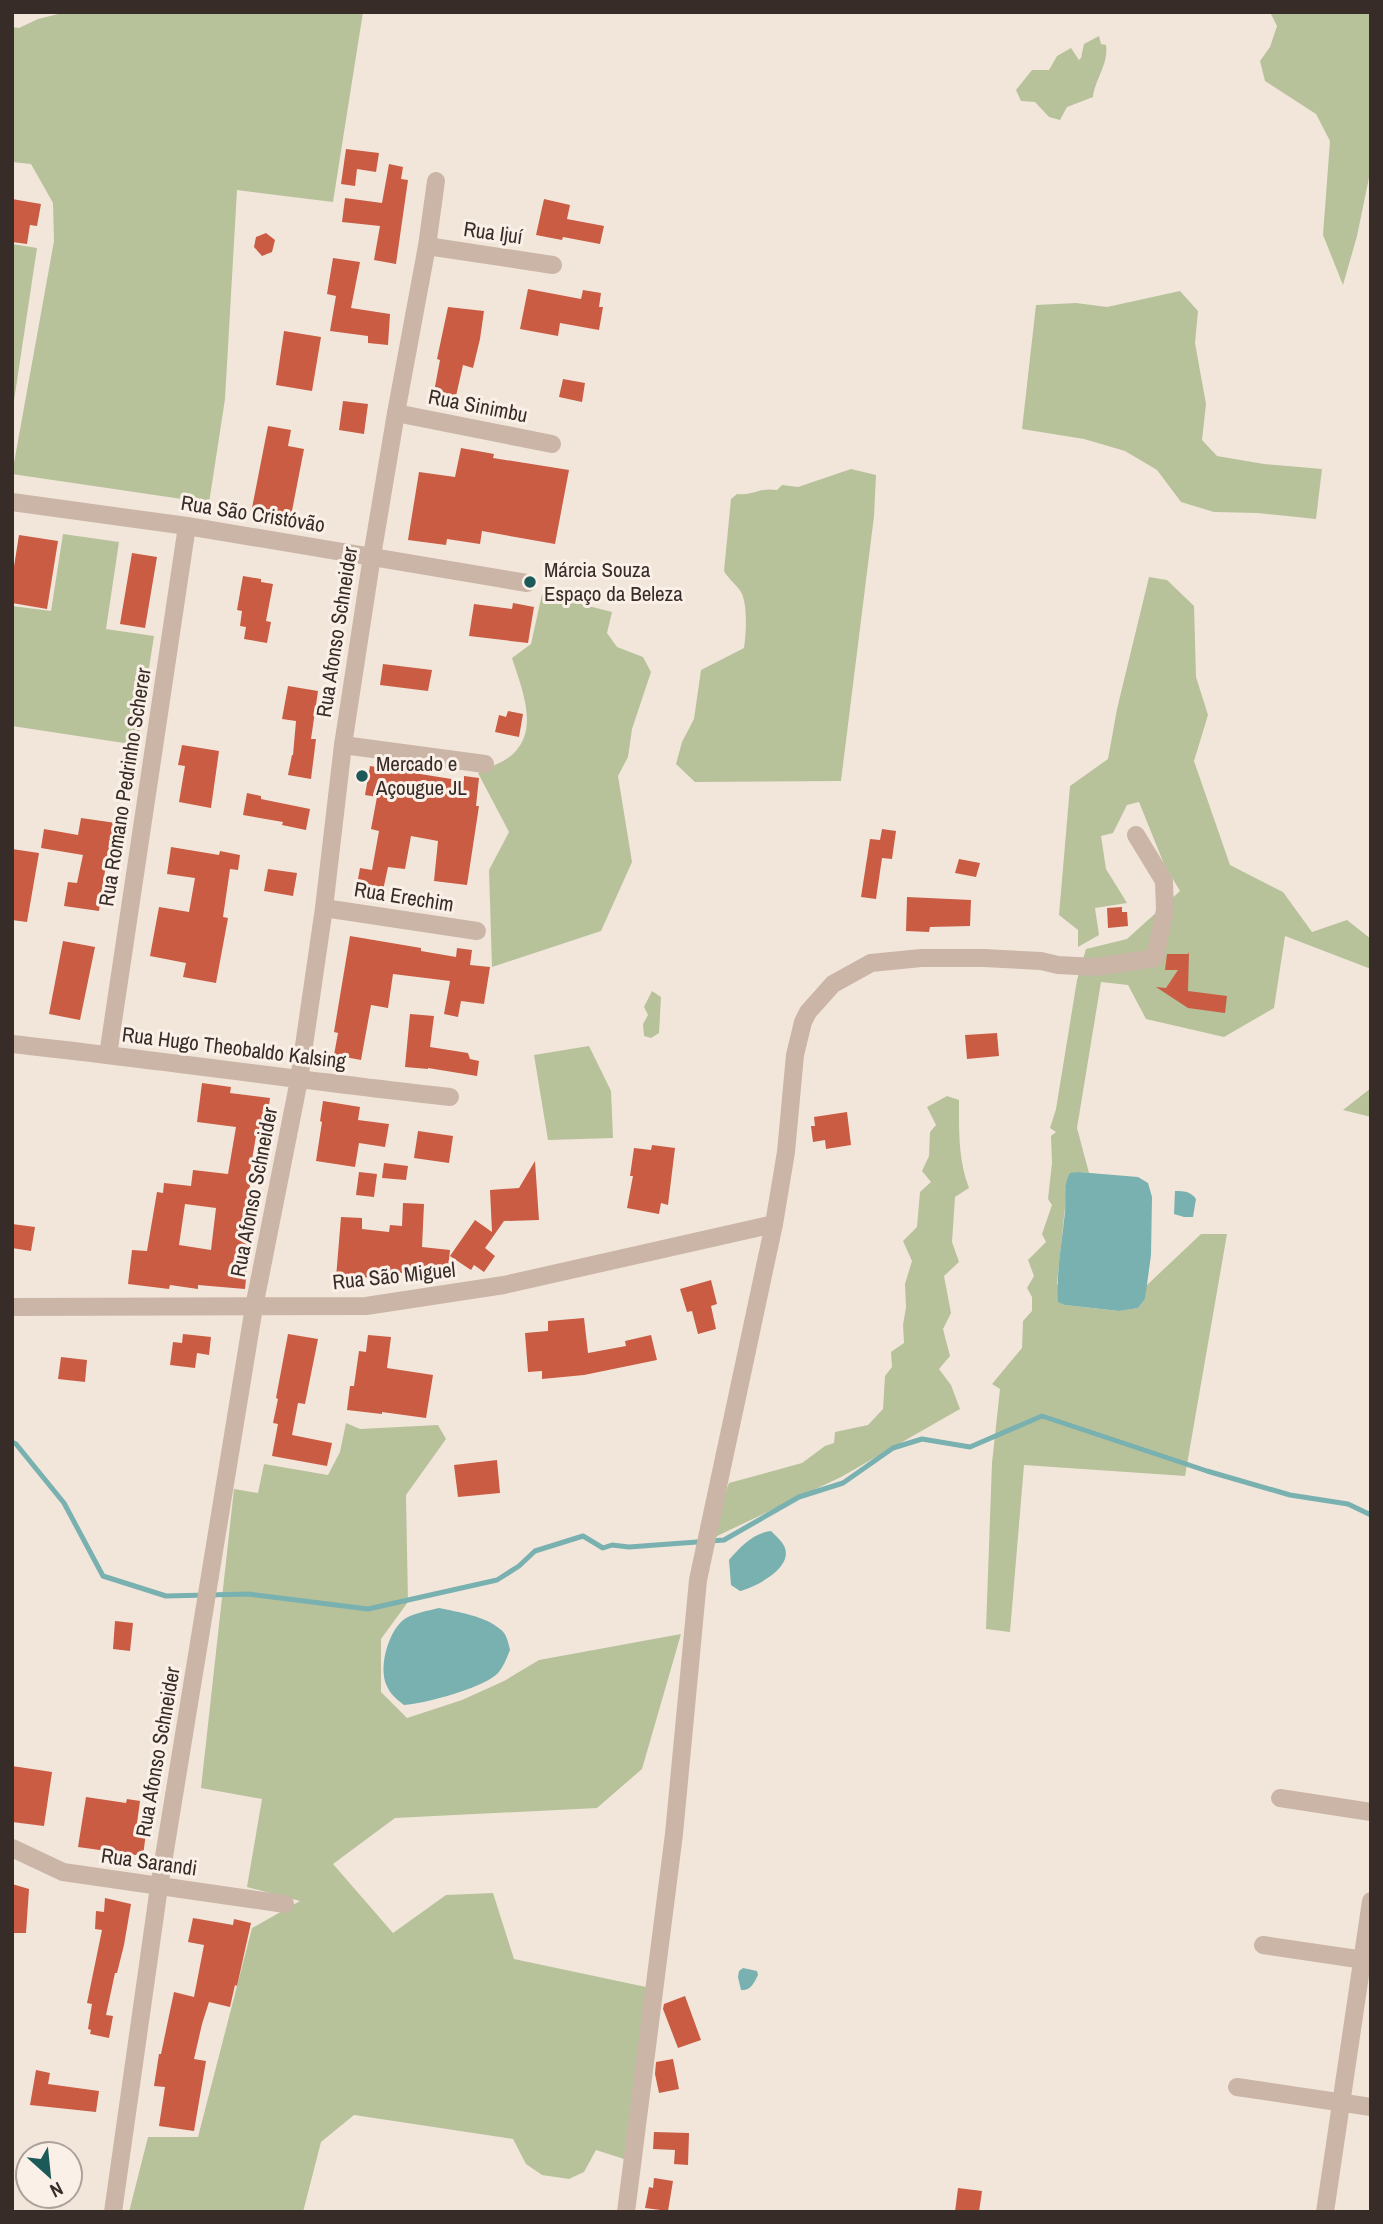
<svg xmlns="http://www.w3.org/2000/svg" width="1383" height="2224" viewBox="0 0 1383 2224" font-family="'Archivo Narrow',sans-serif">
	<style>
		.green { fill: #b7c29b }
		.water { fill: #79b0b0 }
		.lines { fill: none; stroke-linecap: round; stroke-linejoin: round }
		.stream { stroke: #79b0b0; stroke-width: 5 }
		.building { fill: #c95c43; fill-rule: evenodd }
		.minor { stroke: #cbb5a7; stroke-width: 18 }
		.poi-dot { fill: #1c5959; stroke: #faf0e7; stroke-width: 2.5 }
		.labels { text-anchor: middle; stroke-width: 6; stroke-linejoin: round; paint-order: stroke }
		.street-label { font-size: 21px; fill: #372c28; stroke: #faf0e7 }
		.poi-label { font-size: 21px; fill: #372c28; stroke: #faf0e7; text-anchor: start }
	</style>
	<rect width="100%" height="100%" fill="#f2e6db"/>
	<g class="green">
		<path d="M 66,12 L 363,12 L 333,202 L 237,190 L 225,399 L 209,503 L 12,474 L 54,241 L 53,203 L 31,164 L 12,162 L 12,27 L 19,28 L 38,19 Z"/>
		<path d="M 1270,12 L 1371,12 L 1371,168 L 1357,236 L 1343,285 L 1323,235 L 1330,141 L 1316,114 L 1265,81 L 1260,61 L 1270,47 L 1277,26 Z"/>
		<path d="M 1099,36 L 1101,44 L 1106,45 C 1109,64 1095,79 1093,97 L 1067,107 L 1060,120 L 1049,117 L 1035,102 L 1021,101 L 1016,90 L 1032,70 L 1049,70 L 1057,56 L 1071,48 L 1079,60 L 1081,58 L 1084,44 Z"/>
		<path d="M 12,244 L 37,248 L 12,414 Z"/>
		<path d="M 1180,291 L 1198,311 L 1195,343 L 1206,404 L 1202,440 L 1217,456 L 1264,464 L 1322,469 L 1316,519 L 1257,513 L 1214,512 L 1181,502 L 1157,470 L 1125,451 L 1084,439 L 1022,429 L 1036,305 L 1076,303 L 1107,307 Z"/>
		<path d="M 851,469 L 876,475 L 874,516 L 841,781 L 695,782 L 676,764 L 682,742 L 694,719 L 701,670 L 744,648 C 746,634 748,605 741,592 C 737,585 729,580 724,571 L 731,499 L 737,494 C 754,496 759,487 777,490 L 782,485 L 798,487 Z"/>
		<path d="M 63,534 L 119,542 L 106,629 L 154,636 L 137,745 L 12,726 L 12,606 L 51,611 Z"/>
		<path d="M 1149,577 L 1167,580 L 1194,606 L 1196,677 L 1208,715 L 1194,761 L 1230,865 L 1283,892 L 1312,932 L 1347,920 L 1371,939 L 1371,969 L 1285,936 L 1274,1008 L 1224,1037 L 1146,1019 L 1128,985 L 1101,982 L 1077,1128 L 1089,1173 L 1078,1172 L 1065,1189 L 1065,1208 L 1057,1283 L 1065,1305 L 1118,1311 L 1138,1308 L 1145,1299 L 1146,1286 L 1201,1234 L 1227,1234 L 1185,1476 L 1024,1465 L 1010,1632 L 986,1629 L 992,1463 L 1000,1389 L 992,1384 L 1022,1348 L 1023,1321 L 1032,1311 L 1032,1297 L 1027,1288 L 1034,1276 L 1028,1260 L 1046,1242 L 1042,1234 L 1052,1205 L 1048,1199 L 1052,1163 L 1051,1136 L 1056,1132 L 1050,1128 L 1056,1109 L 1077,980 L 1086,949 L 1127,939 L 1180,891 L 1164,864 L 1139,802 L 1127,805 L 1113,833 L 1101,836 L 1106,869 L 1127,903 L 1095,908 L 1099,935 L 1078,947 L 1078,930 L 1059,915 L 1070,786 L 1108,759 L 1117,709 Z"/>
		<path d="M 542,594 L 612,612 L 607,633 L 617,647 L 643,657 L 651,672 L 632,729 L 628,757 L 618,776 L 632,862 L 601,931 L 492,967 L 489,870 L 509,832 L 478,773 C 489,767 505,762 513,754 C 540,729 521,687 512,658 L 531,644 Z"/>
		<path d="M 652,991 L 661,997 L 659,1033 L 651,1038 L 644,1036 L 643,1024 L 648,1015 L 644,1007 Z"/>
		<path d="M 589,1046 L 611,1091 L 613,1138 L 548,1140 L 534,1055 Z"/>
		<path d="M 1371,1088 L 1371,1117 L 1343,1110 Z"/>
		<path d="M 947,1096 L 959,1100 C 959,1131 958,1159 969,1188 L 955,1197 L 952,1242 L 959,1262 L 944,1276 L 951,1313 L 943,1329 L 950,1356 L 939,1369 L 951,1385 L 960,1409 L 841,1477 L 715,1537 L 723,1498 L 729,1483 L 802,1463 L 825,1446 L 834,1443 L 835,1432 L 868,1425 L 883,1409 L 885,1376 L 892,1367 L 891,1352 L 904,1343 L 903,1325 L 906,1307 L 905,1284 L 912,1261 L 903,1241 L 917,1227 L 920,1192 L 931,1182 L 922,1171 L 929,1156 L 930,1132 L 936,1125 L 927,1107 Z"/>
		<path d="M 346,1423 L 360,1429 L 438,1425 L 446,1439 L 406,1495 L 408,1602 L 381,1639 L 381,1692 L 407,1718 L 462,1700 L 504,1681 L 539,1660 L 681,1634 L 642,1769 L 597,1808 L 395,1818 L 333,1864 L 393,1933 L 446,1895 L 493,1893 L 514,1959 L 646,1987 L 624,2159 L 596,2150 L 584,2172 L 569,2179 L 542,2175 L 526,2164 L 513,2139 L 354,2115 L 321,2142 L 303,2212 L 129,2212 L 148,2137 L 198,2137 L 252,1928 L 300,1901 L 247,1887 L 262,1799 L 201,1788 L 234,1489 L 258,1493 L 264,1464 L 328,1475 L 340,1452 Z"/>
	</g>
	<g class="water">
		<path d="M 1078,1172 L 1138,1177 L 1148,1183 L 1152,1197 L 1151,1255 L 1145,1299 L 1138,1308 L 1119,1311 L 1065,1305 L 1058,1302 C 1056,1272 1062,1242 1065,1212 C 1066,1198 1063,1185 1070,1173 Z"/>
		<path d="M 1175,1191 C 1184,1191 1190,1191 1196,1199 L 1193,1217 L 1184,1217 L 1174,1214 Z"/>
		<path d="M 771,1531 C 776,1536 783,1542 785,1548 C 792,1569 755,1587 740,1591 L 731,1585 L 729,1560 C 740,1547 753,1533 771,1531 Z"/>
		<path d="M 439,1608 C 458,1612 485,1616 500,1629 C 507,1634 508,1642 510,1650 C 507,1657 503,1669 496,1675 C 479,1689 427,1703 404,1705 C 396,1699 390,1694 386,1684 C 379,1666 388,1634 402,1621 C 411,1613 428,1611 439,1608 Z"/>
		<path d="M 743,1968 L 757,1971 L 758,1975 C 754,1983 751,1991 741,1990 L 738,1977 L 739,1971 Z"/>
	</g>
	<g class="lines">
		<path class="stream" d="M 12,1442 L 16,1444 L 64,1503 L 103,1576 L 166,1596 L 248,1594 L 368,1609 L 497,1580 L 519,1566 L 535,1551 L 583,1536 L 603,1548 L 612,1545 L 629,1547 L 724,1540 L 799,1497 L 843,1483 L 893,1448 L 922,1439 L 970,1447 L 1042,1416 L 1207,1471 L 1290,1495 L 1348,1504 L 1371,1515"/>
	</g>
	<g class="building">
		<path d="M 346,149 L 379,153 L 376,172 L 357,169 L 355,186 L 341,184 Z"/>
		<path d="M 389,164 L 403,167 L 401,179 L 408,180 L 396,264 L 374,260 L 380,226 L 342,222 L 345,198 L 382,203 Z"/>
		<path d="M 12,199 L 41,204 L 37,226 L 30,225 L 27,244 L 12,242 Z"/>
		<path d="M 544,199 L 570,205 L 567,219 L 604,226 L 600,244 L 563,237 L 562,240 L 536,235 Z"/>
		<path d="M 266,233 L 275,240 L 272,252 L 262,256 L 254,247 L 256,237 Z"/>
		<path d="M 333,258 L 360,262 L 351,308 L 390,314 L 388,345 L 368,343 L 368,336 L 330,331 L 336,296 L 327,294 Z"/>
		<path d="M 528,289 L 581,299 L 583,290 L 601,293 L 599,307 L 603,307 L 599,330 L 560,323 L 558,336 L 520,329 Z"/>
		<path d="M 448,307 L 484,311 L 480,339 L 473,368 L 463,365 L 456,396 L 434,392 L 440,360 L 437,359 Z"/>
		<path d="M 284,331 L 321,337 L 312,391 L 276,385 Z"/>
		<path d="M 563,379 L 585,383 L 582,402 L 559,397 Z"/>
		<path d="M 343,401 L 368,404 L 364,434 L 339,430 Z"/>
		<path d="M 268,426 L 291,430 L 288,446 L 304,449 L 291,516 L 252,508 Z"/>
		<path d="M 461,448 L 494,454 L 493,458 L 569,470 L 555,544 L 482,531 L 480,544 L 447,539 L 446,545 L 408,540 L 419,472 L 455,477 Z"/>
		<path d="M 19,535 L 58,541 L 47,609 L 12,603 L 12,579 Z"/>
		<path d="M 132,553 L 157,557 L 145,628 L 120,624 Z"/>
		<path d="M 243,576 L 261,579 L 261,582 L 273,584 L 266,621 L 271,622 L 267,643 L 244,639 L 246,627 L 240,626 L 242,611 L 237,610 Z"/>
		<path d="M 513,603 L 534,607 L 528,643 L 469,636 L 474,604 L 512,609 Z"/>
		<path d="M 383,664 L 432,670 L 428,691 L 380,685 Z"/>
		<path d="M 288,686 L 318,691 L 311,739 L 316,739 L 311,779 L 288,775 L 292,755 L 293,755 L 296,721 L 282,719 Z"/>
		<path d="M 508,711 L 523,714 L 519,737 L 495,732 L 499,715 L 506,717 Z"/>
		<path d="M 182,745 L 219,751 L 211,808 L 179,802 L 185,766 L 178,765 Z"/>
		<path d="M 370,766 L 464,781 L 464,776 L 479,778 L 476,806 L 479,806 L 467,885 L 434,881 L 438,841 L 411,836 L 405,869 L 388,867 L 382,895 L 356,890 L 360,868 L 372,870 L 379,831 L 371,829 L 377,797 L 365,795 Z"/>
		<path d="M 247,793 L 261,796 L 261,799 L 310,809 L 306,830 L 282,825 L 283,822 L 243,815 Z"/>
		<path d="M 81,818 L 123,824 L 118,853 L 108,851 L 99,911 L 64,906 L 68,882 L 77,883 L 83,855 L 41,848 L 44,829 L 78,835 Z"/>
		<path d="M 882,829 L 896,831 L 892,859 L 882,858 L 876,899 L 861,897 L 870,839 L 880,840 Z"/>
		<path d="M 171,847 L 219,855 L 220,851 L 240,855 L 238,870 L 230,869 L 223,917 L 228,918 L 216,983 L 183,977 L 186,963 L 150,956 L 159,907 L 189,912 L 195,878 L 167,874 Z"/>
		<path d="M 12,849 L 39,853 L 27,922 L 12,920 Z"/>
		<path d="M 959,859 L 980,863 L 976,877 L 955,873 Z"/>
		<path d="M 268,869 L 297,873 L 293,896 L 264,891 Z"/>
		<path d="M 907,897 L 971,900 L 970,926 L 930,927 L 929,932 L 906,931 Z"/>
		<path d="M 1122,907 L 1122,912 L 1127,912 L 1128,926 L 1108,928 L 1107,908 Z"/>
		<path d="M 350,936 L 421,948 L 421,951 L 456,957 L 457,948 L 472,950 L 470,965 L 490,967 L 484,1004 L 461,1001 L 458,1017 L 444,1014 L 450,981 L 393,974 L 388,1008 L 371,1005 L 361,1060 L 334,1055 L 338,1033 L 334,1032 Z"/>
		<path d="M 63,941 L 95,947 L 80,1020 L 49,1014 Z"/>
		<path d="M 1189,952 L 1188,991 L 1227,996 L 1225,1013 L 1188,1008 L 1156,987 L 1166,988 L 1178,970 L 1165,970 L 1167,954 L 1188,954 Z"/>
		<path d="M 410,1014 L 434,1016 L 430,1047 L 468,1053 L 470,1059 L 479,1061 L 477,1076 L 428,1068 L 428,1069 L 405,1067 Z"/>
		<path d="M 997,1033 L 999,1056 L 967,1059 L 965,1035 Z"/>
		<path d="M 202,1083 L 231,1087 L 230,1093 L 270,1098 L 265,1137 L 256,1136 L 249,1177 L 251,1178 L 246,1213 L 253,1214 L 246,1269 L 247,1269 L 245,1289 L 198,1285 L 198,1289 L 170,1285 L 169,1289 L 128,1284 L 132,1250 L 147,1251 L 157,1192 L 163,1193 L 164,1183 L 191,1186 L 193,1170 L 228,1174 L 236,1127 L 197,1122 ZM 185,1204 L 216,1208 L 211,1250 L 179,1245 Z"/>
		<path d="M 323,1101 L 360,1107 L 358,1120 L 389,1124 L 385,1147 L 359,1143 L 355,1167 L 316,1161 L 322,1122 L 320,1121 Z"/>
		<path d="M 847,1112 L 851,1145 L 826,1149 L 825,1140 L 813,1142 L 811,1126 L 815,1126 L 814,1117 Z"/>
		<path d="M 418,1131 L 453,1136 L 449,1163 L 414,1158 Z"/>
		<path d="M 652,1145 L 675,1148 L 668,1205 L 661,1203 L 659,1214 L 627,1208 L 633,1176 L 630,1176 L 634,1148 L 651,1150 Z"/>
		<path d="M 535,1161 L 539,1220 L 504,1221 L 485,1248 L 495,1256 L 484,1272 L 474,1265 L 471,1270 L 450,1256 L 475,1220 L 492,1232 L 490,1190 L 519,1188 Z"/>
		<path d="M 384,1163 L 408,1166 L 406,1180 L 382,1178 Z"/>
		<path d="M 359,1172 L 377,1174 L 374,1197 L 356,1195 Z"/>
		<path d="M 403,1203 L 424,1204 L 422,1247 L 450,1250 L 447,1278 L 393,1272 L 393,1280 L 362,1277 L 362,1280 L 336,1278 L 341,1217 L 362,1218 L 362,1229 L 389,1232 L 390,1225 L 402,1226 Z"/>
		<path d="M 12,1224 L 35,1227 L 31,1251 L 12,1248 Z"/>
		<path d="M 711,1280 L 717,1304 L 711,1306 L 716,1329 L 698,1334 L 692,1311 L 687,1312 L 680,1289 Z"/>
		<path d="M 584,1318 L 588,1353 L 626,1346 L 625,1341 L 651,1335 L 657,1360 L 584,1375 L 542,1379 L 542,1371 L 528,1372 L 525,1333 L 548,1331 L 548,1321 Z"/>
		<path d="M 183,1334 L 211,1337 L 209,1355 L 197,1353 L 195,1368 L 170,1365 L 173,1342 L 182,1343 Z"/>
		<path d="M 288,1334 L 318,1339 L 305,1404 L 298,1403 L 292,1435 L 332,1443 L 327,1466 L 272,1456 L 278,1424 L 273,1423 L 278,1399 L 276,1398 Z"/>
		<path d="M 368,1335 L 391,1337 L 387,1368 L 433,1375 L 426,1418 L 382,1412 L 382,1414 L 347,1410 L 350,1386 L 354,1386 L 359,1351 L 366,1352 Z"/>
		<path d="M 61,1357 L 87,1360 L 85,1382 L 58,1379 Z"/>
		<path d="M 497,1460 L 500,1493 L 458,1497 L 454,1465 Z"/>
		<path d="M 115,1621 L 133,1623 L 130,1651 L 113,1649 Z"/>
		<path d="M 12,1766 L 52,1772 L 44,1826 L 12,1822 Z"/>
		<path d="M 86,1797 L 126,1803 L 127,1799 L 140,1801 L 137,1823 L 147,1825 L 143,1856 L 78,1847 Z"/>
		<path d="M 12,1884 L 29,1889 L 26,1933 L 12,1933 Z"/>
		<path d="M 105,1898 L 131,1904 L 124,1945 L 117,1973 L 115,1973 L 106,2015 L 113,2016 L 109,2038 L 90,2034 L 91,2030 L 88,2029 L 92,2004 L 87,2003 L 102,1930 L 95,1929 L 96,1911 L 104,1912 Z"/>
		<path d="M 193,1918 L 233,1925 L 234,1919 L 251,1923 L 237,1986 L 235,1985 L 230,2007 L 209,2002 L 202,2024 L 194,2059 L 206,2061 L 194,2131 L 159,2126 L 165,2087 L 154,2086 L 159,2054 L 161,2054 L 174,1992 L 194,1997 L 204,1945 L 188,1942 Z"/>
		<path d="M 685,1996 L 701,2040 L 678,2048 L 663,2009 L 664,2004 Z"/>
		<path d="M 673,2059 L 679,2089 L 659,2093 L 655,2074 L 656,2062 Z"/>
		<path d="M 36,2070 L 50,2073 L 48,2084 L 99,2091 L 96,2112 L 30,2105 Z"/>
		<path d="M 654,2132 L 689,2133 L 688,2165 L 674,2164 L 675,2150 L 653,2149 Z"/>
		<path d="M 654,2178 L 673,2181 L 668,2211 L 645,2208 L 649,2187 L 653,2188 Z"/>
		<path d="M 958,2188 L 982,2191 L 979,2212 L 955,2212 Z"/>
	</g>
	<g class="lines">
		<g class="minor">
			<path d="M 427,246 L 553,265"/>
			<path d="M 396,413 L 552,444"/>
			<path d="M 12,502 L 187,526 L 527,583"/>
			<path d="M 343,745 L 485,764"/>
			<path d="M 324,908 L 477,931"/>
			<path d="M 12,1044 C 159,1060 304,1081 450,1097"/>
			<path d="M 108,1055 L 187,526"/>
			<path d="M 12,1307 L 366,1306 L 504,1285 L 774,1224"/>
			<path d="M 1280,1798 L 1371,1812"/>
			<path d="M 12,1848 L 63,1872 L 285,1904"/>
			<path d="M 1263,1945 L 1371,1961"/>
			<path d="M 1237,2087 L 1371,2107"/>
			<path d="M 113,2212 L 159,1887 L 254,1307 L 299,1080 L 324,908 L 343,745 L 372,556 L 396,413 L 427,246 L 436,181"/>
			<path d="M 626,2212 L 674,1834 L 698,1580 L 774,1224 L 786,1152 L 795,1055 L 803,1022 L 808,1012 L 833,984 L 871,963 L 921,958 L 984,958 L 1041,961 L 1058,965 L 1095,967 L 1155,958 L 1165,910 L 1164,881 L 1136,835"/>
			<path d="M 1325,2212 L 1371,1901"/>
		</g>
	</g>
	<g class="poi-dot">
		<circle cx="530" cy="582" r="7"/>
		<circle cx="362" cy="776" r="7"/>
	</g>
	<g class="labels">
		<g class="street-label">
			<text transform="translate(493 233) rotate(8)" y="7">Rua Ijuí</text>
			<text transform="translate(478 406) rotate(11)" y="7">Rua Sinimbu</text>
			<text transform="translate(253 514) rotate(9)" y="7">Rua São Cristóvão</text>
			<text transform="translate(337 632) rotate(-81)" y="7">Rua Afonso Schneider</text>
			<text transform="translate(125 787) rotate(-81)" y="7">Rua Romano Pedrinho Scherer</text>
			<text transform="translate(404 897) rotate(9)" y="7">Rua Erechim</text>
			<text transform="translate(234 1048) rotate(7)" y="7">Rua Hugo Theobaldo Kalsing</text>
			<text transform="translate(254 1192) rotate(-79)" y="7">Rua Afonso Schneider</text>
			<text transform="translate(394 1276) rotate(-6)" y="7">Rua São Miguel</text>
			<text transform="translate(158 1752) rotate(-80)" y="7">Rua Afonso Schneider</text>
			<text transform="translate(149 1862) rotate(8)" y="7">Rua Sarandi</text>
		</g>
		<g class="poi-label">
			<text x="544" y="577">Márcia Souza<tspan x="544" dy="24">Espaço da Beleza</tspan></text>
			<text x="376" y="771">Mercado e<tspan x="376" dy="24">Açougue JL</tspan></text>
		</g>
	</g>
	<rect width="1383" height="2224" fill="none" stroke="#372c28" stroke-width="28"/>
	<g transform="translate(49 2175) rotate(153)"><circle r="33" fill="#faf0e7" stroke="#aca29b" stroke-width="2"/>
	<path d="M0-5L12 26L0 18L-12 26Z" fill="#1c5959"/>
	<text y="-10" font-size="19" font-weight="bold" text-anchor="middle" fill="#372c28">N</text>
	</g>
</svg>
